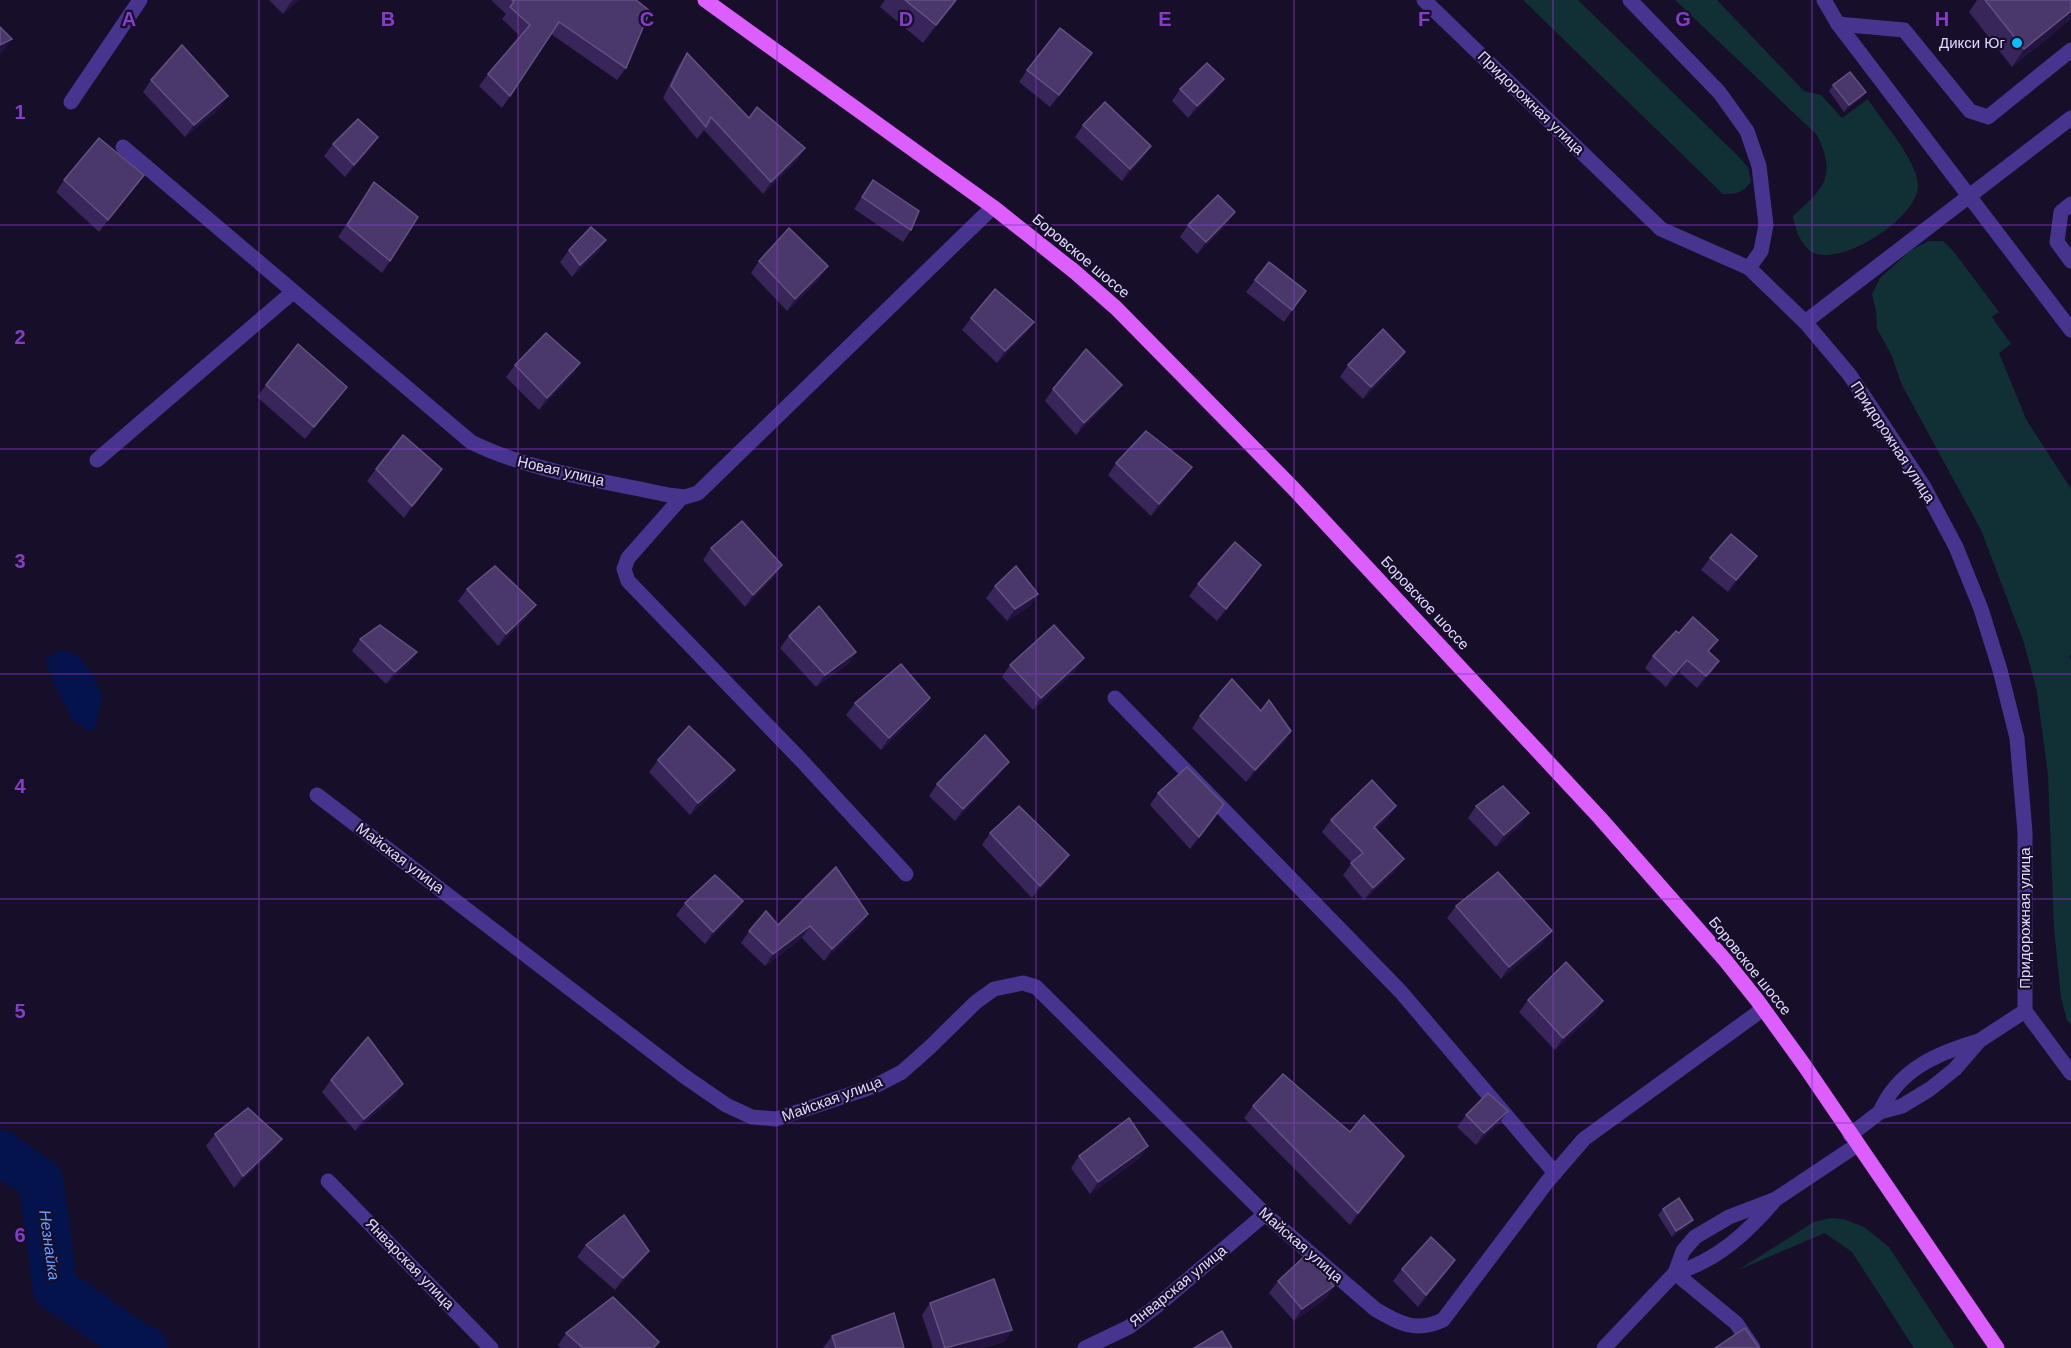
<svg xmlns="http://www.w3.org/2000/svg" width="2071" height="1348" viewBox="0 0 2071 1348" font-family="Arial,sans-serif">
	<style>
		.green { fill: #103035 }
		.water { fill: #05134c }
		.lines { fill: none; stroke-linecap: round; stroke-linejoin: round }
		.river { stroke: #05134c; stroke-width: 45 }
		.minor { stroke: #46348e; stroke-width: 15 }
		.major { stroke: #dd5eff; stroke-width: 15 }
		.wall { fill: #382559 }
		.shaded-wall { fill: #23143f }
		.building { fill: #4a386b; stroke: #625182; stroke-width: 1.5 }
		.grid { fill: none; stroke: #853dc5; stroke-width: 1.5; stroke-opacity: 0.55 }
		.poi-dot { fill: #03bdff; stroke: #170e2a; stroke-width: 2 }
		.labels { text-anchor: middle; stroke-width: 4.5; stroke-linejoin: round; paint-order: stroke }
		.poi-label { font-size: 15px; fill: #e2d7ff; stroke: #170e2a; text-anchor: end }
		.street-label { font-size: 15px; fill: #e2d7ff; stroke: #170e2a }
		.water-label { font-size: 16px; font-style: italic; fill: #659fff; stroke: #170e2a }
		.grid-label { font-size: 20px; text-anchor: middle; font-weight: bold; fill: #853dc5; stroke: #170e2a; stroke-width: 4.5; stroke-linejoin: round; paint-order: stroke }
	</style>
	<rect width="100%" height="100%" fill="#170e2a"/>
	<g class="green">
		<path d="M 1523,0 L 1578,0 L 1737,155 L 1748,167 L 1751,181 C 1744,193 1736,194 1723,194 Z"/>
		<path d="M 1675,0 L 1717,0 L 1804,91 L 1821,95 L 1842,118 L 1868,99 C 1881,120 1918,161 1918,186 C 1918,219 1833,273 1808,249 C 1799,241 1795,227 1793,216 C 1824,188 1837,177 1817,135 Z"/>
		<path d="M 1929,241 L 1943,241 L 1954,252 L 1999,312 L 1992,317 L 2011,344 L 1999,353 L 2026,419 L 2071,489 L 2071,655 L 2069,656 L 2071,661 L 2071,1025 L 2067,1020 L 2061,998 L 2054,928 L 2048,775 L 2037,692 L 2024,643 L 1981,530 L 1902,385 L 1891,354 L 1877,329 L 1876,311 L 1872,294 L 1880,278 L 1911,250 Z"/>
		<path d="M 1831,1218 L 1843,1219 L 1864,1227 L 1889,1247 L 1955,1348 L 1914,1348 L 1852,1252 L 1825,1233 L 1738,1270 L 1814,1222 Z"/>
	</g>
	<path class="water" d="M 62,650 L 78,656 L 94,676 L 102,697 L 96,727 L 89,731 L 72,720 L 52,679 L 45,658 Z"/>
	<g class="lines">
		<path class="river" d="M 0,1152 L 41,1181 L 55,1288 L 137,1345 L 145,1348"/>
		<g class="minor">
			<path d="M 1424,0 L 1661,229 L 1749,268 L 1805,322 L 1849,374 L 1924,487 L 1956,547 L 1981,609 L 2000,670 L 2017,738 L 2025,832 L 2025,1011"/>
			<path d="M 1630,0 L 1719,92 L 1747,131 L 1759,166 L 1766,225 L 1761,251 L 1749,268"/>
			<path d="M 1824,0 L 1838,24 L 2071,330"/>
			<path d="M 1838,24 L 1904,30 L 1970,111 L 1988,117 L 2071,50"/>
			<path d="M 71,102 L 140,0"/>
			<path d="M 123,147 L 471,442 C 529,471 605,481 668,495 L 685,497 L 698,493 L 993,207"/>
			<path d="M 2071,204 L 2061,212 L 2057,242 L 2071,261"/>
			<path d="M 1805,322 L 2071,118"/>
			<path d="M 97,460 L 293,292"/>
			<path d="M 682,497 L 628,558 L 624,569 L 628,581 L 800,759 L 906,874"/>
			<path d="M 1115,698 L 1401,992 L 1555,1173"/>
			<path d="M 317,795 L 684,1076 L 726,1105 L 752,1117 L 776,1119 L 875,1086 L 902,1072 L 929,1048 L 976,1002 L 994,989 L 1023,983 L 1036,987 L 1265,1214 L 1375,1309 C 1399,1323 1415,1333 1443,1320 L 1547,1182 L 1584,1139 L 1763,1009"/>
			<path d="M 2025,1011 L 2071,1073"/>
			<path d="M 1880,1112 C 1898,1070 1937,1053 1979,1041"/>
			<path d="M 1850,1135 L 1880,1112 L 1902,1106 L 1930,1089 L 1955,1069 L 1979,1041 L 2025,1011"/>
			<path d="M 328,1181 L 491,1348"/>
			<path d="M 1675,1273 C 1717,1261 1748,1232 1776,1199"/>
			<path d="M 1675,1273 L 1736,1323 L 1753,1348"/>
			<path d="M 1085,1348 L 1129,1327 L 1158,1305 L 1265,1214"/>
			<path d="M 1604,1348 L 1675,1273 L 1683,1251 L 1695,1237 L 1729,1217 L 1776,1199 L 1857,1145"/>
		</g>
		<path class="major" d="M 705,0 L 993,207 L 1075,272 L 1116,308 L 1293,488 L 1600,818 L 1725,960 L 1757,1000 L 1804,1065 L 1997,1348"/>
	</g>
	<g class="wall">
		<path d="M 269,0 L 299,0 L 283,14 Z"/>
		<path d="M 491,0 L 636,0 L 626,68 L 617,80 L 551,34 L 502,108 L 479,86 L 488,74 L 520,36 L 502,19 L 506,14 Z"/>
		<path d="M 885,0 L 957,0 L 923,43 L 880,7 Z"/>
		<path d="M 1977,0 L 2071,0 L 2071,19 L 2012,67 L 1969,12 Z"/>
		<path d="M 687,53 L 749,118 L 805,148 L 797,160 L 763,194 L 704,130 L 697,139 L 663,98 L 679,65 Z"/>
		<path d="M 1083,65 L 1050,107 L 1019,82 L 1027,70 Z"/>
		<path d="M 151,80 L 220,108 L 185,137 L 143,92 Z"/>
		<path d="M 1833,85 L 1866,92 L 1861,98 L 1844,112 L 1829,91 Z"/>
		<path d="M 1180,89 L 1215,91 L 1188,118 L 1172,101 Z"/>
		<path d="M 1083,125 L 1151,146 L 1143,158 L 1122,181 L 1075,137 Z"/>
		<path d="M 378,137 L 370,149 L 345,177 L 324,156 L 333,144 Z"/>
		<path d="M 64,180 L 135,187 L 99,232 L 56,192 Z"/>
		<path d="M 873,180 L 911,230 L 903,242 L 854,209 Z"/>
		<path d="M 374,182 L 390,261 L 382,273 L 338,237 Z"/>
		<path d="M 1227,224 L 1197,254 L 1180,237 L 1188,225 Z"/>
		<path d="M 606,240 L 598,252 L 572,277 L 560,262 L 569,250 Z"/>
		<path d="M 759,261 L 820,278 L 787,311 L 751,273 Z"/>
		<path d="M 1255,280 L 1306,291 L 1284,322 L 1246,292 Z"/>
		<path d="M 971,318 L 1034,322 L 1025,334 L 997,363 L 962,330 Z"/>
		<path d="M 1405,352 L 1397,364 L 1363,399 L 1340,377 L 1348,365 Z"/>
		<path d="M 580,363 L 572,375 L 539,410 L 506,377 L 515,365 Z"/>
		<path d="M 266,385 L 347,387 L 338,399 L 305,439 L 257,397 Z"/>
		<path d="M 1053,389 L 1113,397 L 1076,435 L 1045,401 Z"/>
		<path d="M 1116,463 L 1192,467 L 1183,479 L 1151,516 L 1108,475 Z"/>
		<path d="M 376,469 L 442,469 L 404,518 L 367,481 Z"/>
		<path d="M 711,548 L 782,565 L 774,577 L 745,607 L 703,560 Z"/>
		<path d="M 1757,556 L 1748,568 L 1728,592 L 1701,570 L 1710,558 Z"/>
		<path d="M 1261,565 L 1253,577 L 1217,621 L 1189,596 L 1198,584 Z"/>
		<path d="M 995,586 L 1038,594 L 1030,606 L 1007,621 L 986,598 Z"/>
		<path d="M 467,589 L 536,605 L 527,617 L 498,646 L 458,601 Z"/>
		<path d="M 1679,633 L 1709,652 L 1719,661 L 1711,673 L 1697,688 L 1679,672 L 1666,687 L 1645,668 L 1653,656 Z"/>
		<path d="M 789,636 L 856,652 L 848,664 L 816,687 L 780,648 Z"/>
		<path d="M 360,639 L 417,652 L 408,664 L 386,684 L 352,651 Z"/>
		<path d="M 1010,665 L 1076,670 L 1033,710 L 1002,677 Z"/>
		<path d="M 930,698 L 922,710 L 881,750 L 846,715 L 855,703 Z"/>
		<path d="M 1261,711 L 1291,731 L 1283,743 L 1246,782 L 1192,728 L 1200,716 Z"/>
		<path d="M 658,760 L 726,782 L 690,815 L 649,772 Z"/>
		<path d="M 1000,774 L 955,821 L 929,796 L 937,784 Z"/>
		<path d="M 1158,793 L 1216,816 L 1190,849 L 1150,805 Z"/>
		<path d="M 1396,806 L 1388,818 L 1376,829 L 1395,871 L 1364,900 L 1343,875 L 1352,863 L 1322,832 L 1331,820 Z"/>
		<path d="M 1476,806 L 1521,825 L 1496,847 L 1468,818 Z"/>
		<path d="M 990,833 L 1069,855 L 1060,867 L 1032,898 L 982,845 Z"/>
		<path d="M 685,903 L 735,913 L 705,944 L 676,915 Z"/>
		<path d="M 1456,906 L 1543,943 L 1501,979 L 1447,918 Z"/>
		<path d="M 868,914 L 860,926 L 824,961 L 802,938 L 765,966 L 741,943 L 749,931 L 778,925 Z"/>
		<path d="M 1528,1000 L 1603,1001 L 1595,1013 L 1555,1050 L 1519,1012 Z"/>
		<path d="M 331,1080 L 403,1084 L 395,1096 L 355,1131 L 322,1092 Z"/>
		<path d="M 1253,1106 L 1350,1132 L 1404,1156 L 1396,1168 L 1350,1225 L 1244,1118 Z"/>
		<path d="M 1508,1111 L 1499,1123 L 1476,1145 L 1457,1127 L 1466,1115 Z"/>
		<path d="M 215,1134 L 273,1151 L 234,1188 L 206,1146 Z"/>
		<path d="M 1079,1156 L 1140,1158 L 1090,1194 L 1071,1168 Z"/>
		<path d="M 1663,1209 L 1693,1220 L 1688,1226 L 1672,1237 L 1658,1215 Z"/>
		<path d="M 586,1245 L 649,1251 L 640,1263 L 615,1290 L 577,1257 Z"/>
		<path d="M 1455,1260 L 1447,1272 L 1418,1307 L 1393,1281 L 1402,1269 Z"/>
		<path d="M 1278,1281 L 1334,1286 L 1326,1298 L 1294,1321 L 1269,1293 Z"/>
		<path d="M 930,1303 L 1012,1330 L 1004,1342 L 982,1348 L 933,1348 L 922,1315 Z"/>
		<path d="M 566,1333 L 659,1342 L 655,1348 L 561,1348 L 558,1345 Z"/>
		<path d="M 832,1336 L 904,1348 L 823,1348 Z"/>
	</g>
	<g class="shaded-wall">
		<path d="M 294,0 L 299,0 L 283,14 L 291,2 Z"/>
		<path d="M 956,0 L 957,0 L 950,10 L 923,43 L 936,25 Z"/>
		<path d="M 2071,11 L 2071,19 L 2012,67 L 2024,49 Z"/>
		<path d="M 12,39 L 3,51 L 0,53 L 0,45 Z"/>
		<path d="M 1224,79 L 1215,91 L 1188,118 L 1197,106 Z"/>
		<path d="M 1866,92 L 1861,98 L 1844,112 L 1849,105 Z"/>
		<path d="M 228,96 L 220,108 L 185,137 L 194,125 Z"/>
		<path d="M 378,137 L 370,149 L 345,177 L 354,165 Z"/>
		<path d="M 1151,146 L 1143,158 L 1122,181 L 1130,169 Z"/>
		<path d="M 805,148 L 797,160 L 763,194 L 771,182 Z"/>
		<path d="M 144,175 L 135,187 L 99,232 L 108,220 Z"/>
		<path d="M 1235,212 L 1227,224 L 1197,254 L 1206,242 Z"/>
		<path d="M 606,240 L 598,252 L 572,277 L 580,265 Z"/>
		<path d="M 828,266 L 820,278 L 787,311 L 795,299 Z"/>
		<path d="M 1034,322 L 1025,334 L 997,363 L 1005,351 Z"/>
		<path d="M 1405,352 L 1397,364 L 1363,399 L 1371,387 Z"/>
		<path d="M 580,363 L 572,375 L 539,410 L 547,398 Z"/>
		<path d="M 1122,385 L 1113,397 L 1076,435 L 1084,423 Z"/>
		<path d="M 347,387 L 338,399 L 305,439 L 314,427 Z"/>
		<path d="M 1192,467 L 1183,479 L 1151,516 L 1159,504 Z"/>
		<path d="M 442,469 L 434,481 L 404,518 L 412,506 Z"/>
		<path d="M 1757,556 L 1748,568 L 1728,592 L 1736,580 Z"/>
		<path d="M 782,565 L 774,577 L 745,607 L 753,595 Z"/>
		<path d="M 1261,565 L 1253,577 L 1217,621 L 1226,609 Z"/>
		<path d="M 1038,594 L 1030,606 L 1007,621 L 1015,609 Z"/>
		<path d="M 536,605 L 527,617 L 498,646 L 506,634 Z"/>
		<path d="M 417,652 L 408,664 L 386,684 L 395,672 Z"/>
		<path d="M 856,652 L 848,664 L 816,687 L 825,675 Z"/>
		<path d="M 1084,658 L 1076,670 L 1033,710 L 1041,698 Z"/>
		<path d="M 1687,660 L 1679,672 L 1666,687 L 1674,675 Z"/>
		<path d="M 1719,661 L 1711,673 L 1697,688 L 1706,676 Z"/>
		<path d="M 930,698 L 922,710 L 881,750 L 889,738 Z"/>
		<path d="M 1291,731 L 1283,743 L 1246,782 L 1255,770 Z"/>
		<path d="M 1009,762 L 1000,774 L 955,821 L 963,809 Z"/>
		<path d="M 735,770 L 726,782 L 690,815 L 698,803 Z"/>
		<path d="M 1224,804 L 1216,816 L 1190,849 L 1199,837 Z"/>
		<path d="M 1396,806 L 1388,818 L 1365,839 L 1374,827 Z"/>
		<path d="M 1529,813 L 1521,825 L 1496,847 L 1504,835 Z"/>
		<path d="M 1069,855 L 1060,867 L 1032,898 L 1040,886 Z"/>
		<path d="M 1404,859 L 1395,871 L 1364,900 L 1373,888 Z"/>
		<path d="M 743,901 L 735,913 L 705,944 L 713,932 Z"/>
		<path d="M 868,914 L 860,926 L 824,961 L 832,949 Z"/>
		<path d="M 810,926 L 802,938 L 765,966 L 773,954 Z"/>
		<path d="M 1552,931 L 1543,943 L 1501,979 L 1509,967 Z"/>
		<path d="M 1603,1001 L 1595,1013 L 1555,1050 L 1563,1038 Z"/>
		<path d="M 403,1084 L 395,1096 L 355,1131 L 364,1119 Z"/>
		<path d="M 1508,1111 L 1499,1123 L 1476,1145 L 1484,1133 Z"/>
		<path d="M 282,1139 L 273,1151 L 234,1188 L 243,1176 Z"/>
		<path d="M 1148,1146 L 1140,1158 L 1090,1194 L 1098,1182 Z"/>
		<path d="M 1404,1156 L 1396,1168 L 1350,1225 L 1358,1213 Z"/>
		<path d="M 1693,1220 L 1688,1226 L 1672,1237 L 1676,1231 Z"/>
		<path d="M 649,1251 L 640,1263 L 615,1290 L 623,1278 Z"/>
		<path d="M 1455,1260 L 1447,1272 L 1418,1307 L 1426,1295 Z"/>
		<path d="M 1334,1286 L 1326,1298 L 1294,1321 L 1302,1309 Z"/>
		<path d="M 1012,1330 L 1004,1342 L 982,1348 L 947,1348 Z"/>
	</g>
	<g class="building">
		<path d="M 512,0 L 636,0 L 650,11 L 626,68 L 559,22 L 510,96 L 488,74 L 530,25 L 510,7 L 514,2 Z"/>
		<path d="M 905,0 L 956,0 L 936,25 Z"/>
		<path d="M 1985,0 L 2071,0 L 2071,11 L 2024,49 Z"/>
		<path d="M 0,27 L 12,39 L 0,45 Z"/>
		<path d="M 1060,28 L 1092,53 L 1059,95 L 1027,70 Z"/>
		<path d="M 182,45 L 228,96 L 194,125 L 151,80 Z"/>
		<path d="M 687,53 L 749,118 L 757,107 L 805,148 L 771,182 L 711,117 L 706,127 L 671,86 Z"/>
		<path d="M 1207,63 L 1224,79 L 1197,106 L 1180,89 Z"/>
		<path d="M 1850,72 L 1866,92 L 1849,105 L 1833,85 Z"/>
		<path d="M 1105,102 L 1151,146 L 1130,169 L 1083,125 Z"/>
		<path d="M 358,119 L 378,137 L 354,165 L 333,144 Z"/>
		<path d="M 99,138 L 144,175 L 108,220 L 64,180 Z"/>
		<path d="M 873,180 L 919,211 L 911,230 L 862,197 Z"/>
		<path d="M 374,182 L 418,217 L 390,261 L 347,225 Z"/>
		<path d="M 1218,195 L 1235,212 L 1206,242 L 1188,225 Z"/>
		<path d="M 591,227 L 606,240 L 580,265 L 569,250 Z"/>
		<path d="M 789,228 L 828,266 L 795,299 L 759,261 Z"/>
		<path d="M 1269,262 L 1306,291 L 1292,310 L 1255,280 Z"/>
		<path d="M 995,289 L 1034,322 L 1005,351 L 971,318 Z"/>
		<path d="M 1383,329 L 1405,352 L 1371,387 L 1348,365 Z"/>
		<path d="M 546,333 L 580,363 L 547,398 L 515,365 Z"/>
		<path d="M 298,344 L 347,387 L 314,427 L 266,385 Z"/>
		<path d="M 1086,349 L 1122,385 L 1084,423 L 1053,389 Z"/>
		<path d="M 1146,431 L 1192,467 L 1159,504 L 1116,463 Z"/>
		<path d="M 403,435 L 442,469 L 412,506 L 376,469 Z"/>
		<path d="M 742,521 L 782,565 L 753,595 L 711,548 Z"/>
		<path d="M 1731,534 L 1757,556 L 1736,580 L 1710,558 Z"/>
		<path d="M 1235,542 L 1261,565 L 1226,609 L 1198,584 Z"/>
		<path d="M 495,566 L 536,605 L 506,634 L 467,589 Z"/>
		<path d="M 1016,566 L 1038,594 L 1015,609 L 995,586 Z"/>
		<path d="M 819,606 L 856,652 L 825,675 L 789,636 Z"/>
		<path d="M 1693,617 L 1718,640 L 1708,651 L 1719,661 L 1706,676 L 1687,660 L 1674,675 L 1653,656 L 1676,631 L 1679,633 Z"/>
		<path d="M 380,625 L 417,652 L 395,672 L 360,639 Z"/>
		<path d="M 1054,625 L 1084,658 L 1041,698 L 1010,665 Z"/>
		<path d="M 901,664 L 930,698 L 889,738 L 855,703 Z"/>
		<path d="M 1232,679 L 1261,711 L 1269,700 L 1291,731 L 1255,770 L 1200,716 Z"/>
		<path d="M 689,726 L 735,770 L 698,803 L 658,760 Z"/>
		<path d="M 985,735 L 1009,762 L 963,809 L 937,784 Z"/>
		<path d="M 1187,767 L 1224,804 L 1199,837 L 1158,793 Z"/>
		<path d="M 1372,780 L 1396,806 L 1374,827 L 1404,859 L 1373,888 L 1351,863 L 1363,853 L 1331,820 Z"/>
		<path d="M 1503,786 L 1529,813 L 1504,835 L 1476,806 Z"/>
		<path d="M 1019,806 L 1069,855 L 1040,886 L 990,833 Z"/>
		<path d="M 836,867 L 868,914 L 832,949 L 810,926 L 773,954 L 749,931 L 766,911 L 778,925 Z"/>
		<path d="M 1498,872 L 1552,931 L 1509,967 L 1456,906 Z"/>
		<path d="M 715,875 L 743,901 L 713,932 L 685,903 Z"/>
		<path d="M 1566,962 L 1603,1001 L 1563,1038 L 1528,1000 Z"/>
		<path d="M 368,1037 L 403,1084 L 364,1119 L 331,1080 Z"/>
		<path d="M 1283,1074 L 1350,1132 L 1364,1115 L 1404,1156 L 1358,1213 L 1253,1106 Z"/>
		<path d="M 1488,1093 L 1508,1111 L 1484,1133 L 1466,1115 Z"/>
		<path d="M 248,1108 L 282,1139 L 243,1176 L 215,1134 Z"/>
		<path d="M 1129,1118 L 1148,1146 L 1098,1182 L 1079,1156 Z"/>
		<path d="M 1679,1198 L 1693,1220 L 1676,1231 L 1663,1209 Z"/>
		<path d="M 624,1215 L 649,1251 L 623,1278 L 586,1245 Z"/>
		<path d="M 1431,1237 L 1455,1260 L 1426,1295 L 1402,1269 Z"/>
		<path d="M 1306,1255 L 1334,1286 L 1302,1309 L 1278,1281 Z"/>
		<path d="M 994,1279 L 1012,1330 L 945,1348 L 930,1303 Z"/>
		<path d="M 613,1297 L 659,1342 L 653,1348 L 583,1348 L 566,1333 Z"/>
		<path d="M 894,1313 L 904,1348 L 836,1348 L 832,1336 Z"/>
		<path d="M 1745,1328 L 1759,1348 L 1715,1348 Z"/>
		<path d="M 1222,1331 L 1232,1348 L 1194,1348 Z"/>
	</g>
	<path class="grid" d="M 259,0 L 259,1348M 518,0 L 518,1348M 777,0 L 777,1348M 1036,0 L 1036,1348M 1294,0 L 1294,1348M 1553,0 L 1553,1348M 1812,0 L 1812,1348M 0,225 L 2071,225M 0,449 L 2071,449M 0,674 L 2071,674M 0,899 L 2071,899M 0,1123 L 2071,1123"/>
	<circle class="poi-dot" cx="2017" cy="43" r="6"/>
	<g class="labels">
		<g class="poi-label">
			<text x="2005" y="48">Дикси Юг</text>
		</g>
		<g class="street-label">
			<text transform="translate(1531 103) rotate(44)" y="5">Придорожная улица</text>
			<text transform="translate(1081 256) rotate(40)" y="5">Боровское шоссе</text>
			<text transform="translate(1893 442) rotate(57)" y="5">Придорожная улица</text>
			<text transform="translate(561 471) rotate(13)" y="5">Новая улица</text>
			<text transform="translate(1425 603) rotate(47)" y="5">Боровское шоссе</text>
			<text transform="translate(400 858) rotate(37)" y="5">Майская улица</text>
			<text transform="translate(2025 918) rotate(-90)" y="5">Придорожная улица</text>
			<text transform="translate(1750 966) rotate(51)" y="5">Боровское шоссе</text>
			<text transform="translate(832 1099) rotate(-20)" y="5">Майская улица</text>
			<text transform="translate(1301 1245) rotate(41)" y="5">Майская улица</text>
			<text transform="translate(410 1264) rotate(46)" y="5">Январская улица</text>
			<text transform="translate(1178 1286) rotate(-39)" y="5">Январская улица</text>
		</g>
		<g class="water-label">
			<text transform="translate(50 1245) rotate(82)" y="6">Незнайка</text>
		</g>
	</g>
	<g class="grid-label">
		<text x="129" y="26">A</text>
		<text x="388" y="26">B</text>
		<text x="647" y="26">C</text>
		<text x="906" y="26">D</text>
		<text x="1165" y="26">E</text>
		<text x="1424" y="26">F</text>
		<text x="1683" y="26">G</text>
		<text x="1942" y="26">H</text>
		<text x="20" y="119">1</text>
		<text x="20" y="344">2</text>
		<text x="20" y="568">3</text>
		<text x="20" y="793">4</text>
		<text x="20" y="1018">5</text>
		<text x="20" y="1242">6</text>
	</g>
</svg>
